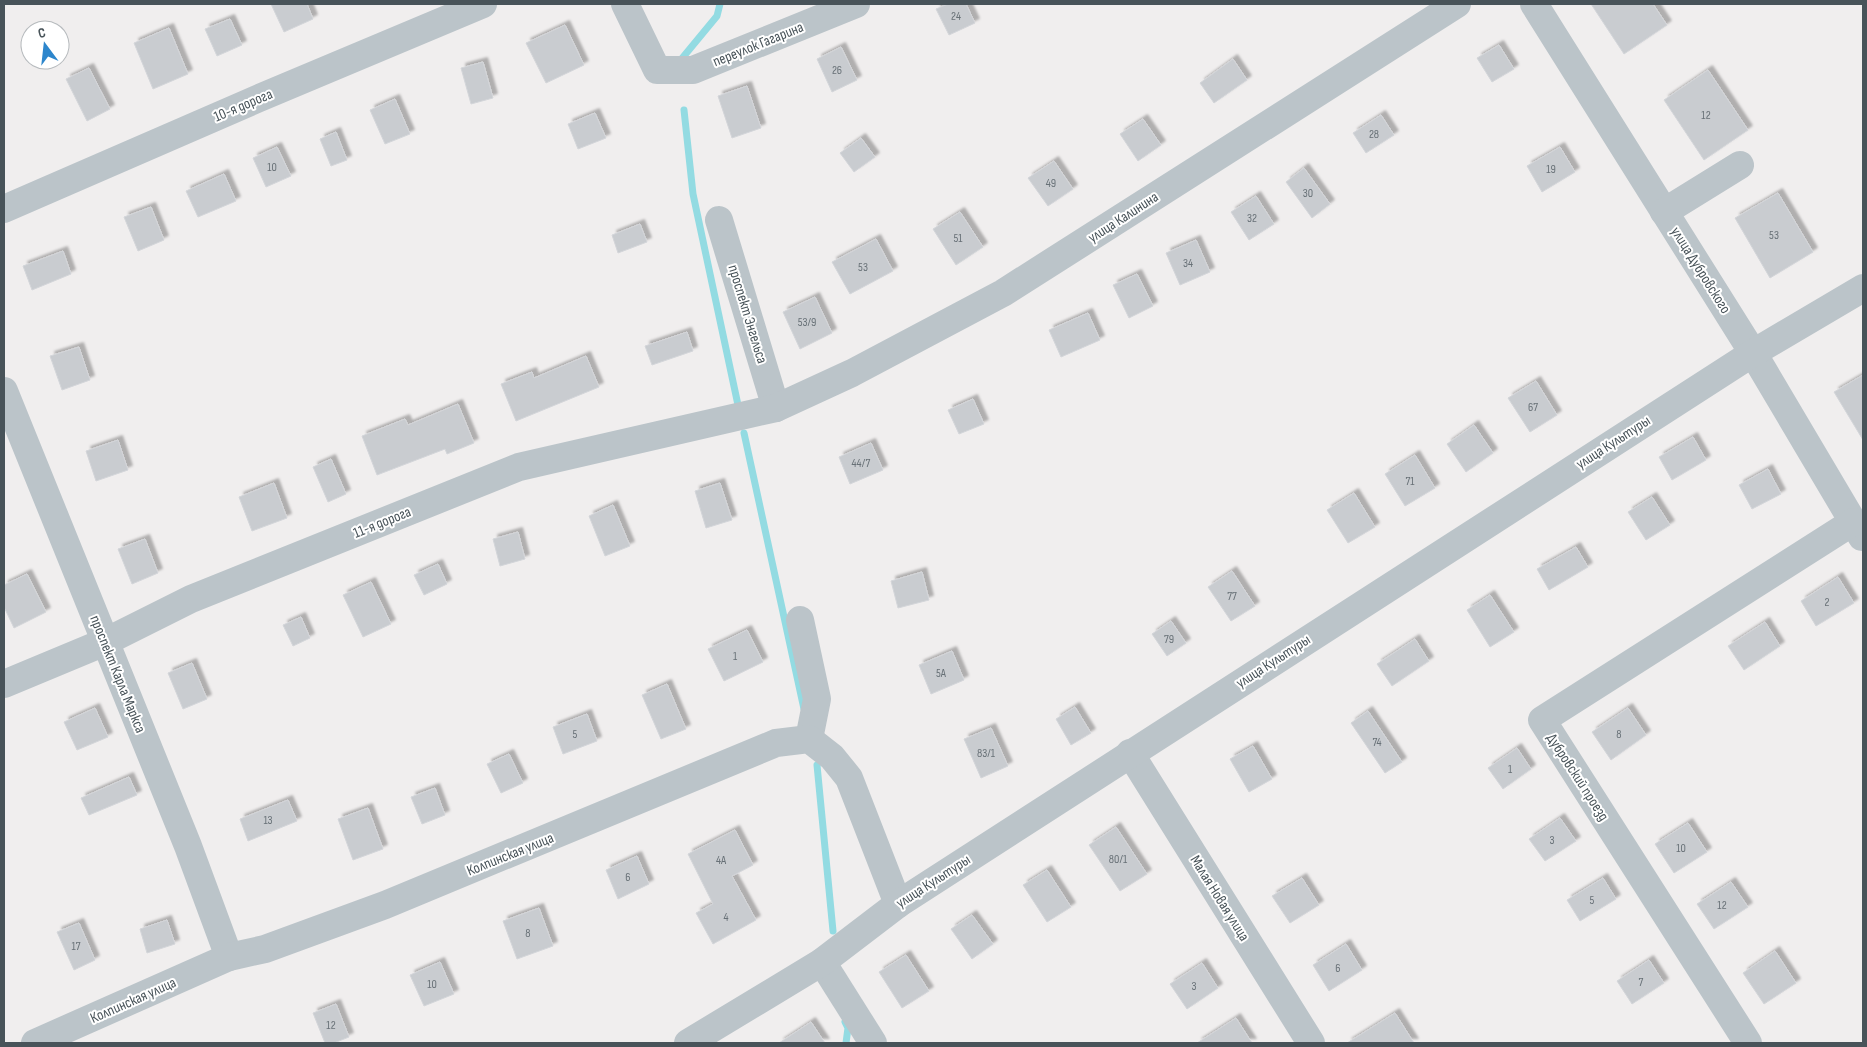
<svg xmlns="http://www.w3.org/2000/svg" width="1867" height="1047" viewBox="0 0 1867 1047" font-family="'Sofia Sans Condensed',sans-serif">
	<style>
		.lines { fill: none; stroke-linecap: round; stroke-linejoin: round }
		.stream { stroke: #93dbe2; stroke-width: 7 }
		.building { fill: #c9ccd0; stroke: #d3d5d9; filter: url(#shadow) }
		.minor { stroke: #bbc4c9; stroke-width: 28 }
		.labels { text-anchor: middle; stroke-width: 4; stroke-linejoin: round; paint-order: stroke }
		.number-label { font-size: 12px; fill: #687177 }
		.street-label { font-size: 15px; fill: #485359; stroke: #fff }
	</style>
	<defs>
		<filter id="shadow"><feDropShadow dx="4.5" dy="-4.5" stdDeviation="1" flood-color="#0004"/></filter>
	</defs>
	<rect width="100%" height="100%" fill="#f0eeee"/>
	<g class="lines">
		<g class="stream">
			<path d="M 679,62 L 717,16 L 720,4"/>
			<path d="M 684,110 L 693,194 L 738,405"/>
			<path d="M 744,433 L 804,709"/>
			<path d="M 817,765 L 833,931"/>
			<path d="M 845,1022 L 848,1028 L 846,1043"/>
		</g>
	</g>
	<g class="building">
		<path d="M 271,4 L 307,4 L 313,19 L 284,32 Z"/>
		<path d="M 948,4 L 966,4 L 975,23 L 949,35 L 936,9 Z"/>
		<path d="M 1591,4 L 1653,4 L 1667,25 L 1624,54 Z"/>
		<path d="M 230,19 L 242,45 L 217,56 L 205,29 Z"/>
		<path d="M 565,25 L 584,65 L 546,83 L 526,43 Z"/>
		<path d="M 169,28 L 188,74 L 153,89 L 134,43 Z"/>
		<path d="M 1499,45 L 1514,69 L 1492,82 L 1477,58 Z"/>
		<path d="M 841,47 L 857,80 L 832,92 L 817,59 Z"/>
		<path d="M 1233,59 L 1247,80 L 1214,103 L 1200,83 Z"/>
		<path d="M 483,62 L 493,98 L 471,104 L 461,68 Z"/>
		<path d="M 89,68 L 110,109 L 87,121 L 66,79 Z"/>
		<path d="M 1708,70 L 1748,130 L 1704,160 L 1664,100 Z"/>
		<path d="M 747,86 L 761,128 L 732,138 L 718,96 Z"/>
		<path d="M 395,99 L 410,134 L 385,144 L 370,110 Z"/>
		<path d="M 595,113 L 606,138 L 578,149 L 568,124 Z"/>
		<path d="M 1381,115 L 1394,135 L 1366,153 L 1353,133 Z"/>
		<path d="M 1143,119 L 1161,145 L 1138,161 L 1120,134 Z"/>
		<path d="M 336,132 L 347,160 L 331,166 L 320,139 Z"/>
		<path d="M 861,138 L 875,157 L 854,172 L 840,153 Z"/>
		<path d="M 277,147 L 291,176 L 266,187 L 253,158 Z"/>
		<path d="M 1560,147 L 1575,172 L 1542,192 L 1527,166 Z"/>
		<path d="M 1054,161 L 1073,189 L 1048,206 L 1028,178 Z"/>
		<path d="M 1304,168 L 1330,204 L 1312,218 L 1286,182 Z"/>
		<path d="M 224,174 L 236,201 L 198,217 L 186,191 Z"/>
		<path d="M 1778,193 L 1813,252 L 1770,278 L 1735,218 Z"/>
		<path d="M 1256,196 L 1274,224 L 1249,240 L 1231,212 Z"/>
		<path d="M 151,207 L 164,240 L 138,251 L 124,217 Z"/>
		<path d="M 960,212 L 983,247 L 956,265 L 933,229 Z"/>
		<path d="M 640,224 L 647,242 L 618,253 L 612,235 Z"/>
		<path d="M 876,239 L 893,271 L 850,294 L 832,262 Z"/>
		<path d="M 1196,240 L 1210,272 L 1180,285 L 1166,253 Z"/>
		<path d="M 63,251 L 71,274 L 32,290 L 23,266 Z"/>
		<path d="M 1137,274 L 1153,306 L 1129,318 L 1113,285 Z"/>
		<path d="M 815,297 L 832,333 L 800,349 L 783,312 Z"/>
		<path d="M 1088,313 L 1100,340 L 1061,357 L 1049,330 Z"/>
		<path d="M 687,332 L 693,351 L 652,365 L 645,346 Z"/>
		<path d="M 79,347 L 90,380 L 62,390 L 50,356 Z"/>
		<path d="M 586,356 L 599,387 L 516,421 L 501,384 L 532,372 L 534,378 Z"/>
		<path d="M 1863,375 L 1863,440 L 1834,392 Z"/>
		<path d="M 1536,381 L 1557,415 L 1530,432 L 1508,398 Z"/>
		<path d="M 973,399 L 984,424 L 959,434 L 948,410 Z"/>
		<path d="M 458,404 L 474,443 L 447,454 L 445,449 L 377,475 L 362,436 L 405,419 L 408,425 Z"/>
		<path d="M 1474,425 L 1493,453 L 1466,472 L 1447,444 Z"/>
		<path d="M 1693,437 L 1706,460 L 1672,480 L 1659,457 Z"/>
		<path d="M 118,440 L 128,470 L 96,481 L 86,451 Z"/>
		<path d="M 871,443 L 883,470 L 850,484 L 839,457 Z"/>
		<path d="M 1415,455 L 1435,488 L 1405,506 L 1385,474 Z"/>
		<path d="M 331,459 L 346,494 L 328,502 L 313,467 Z"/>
		<path d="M 1768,469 L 1781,494 L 1752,509 L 1739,485 Z"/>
		<path d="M 274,483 L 287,518 L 252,531 L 239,497 Z"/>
		<path d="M 720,483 L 732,520 L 706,528 L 695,491 Z"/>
		<path d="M 1354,493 L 1375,527 L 1348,543 L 1327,510 Z"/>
		<path d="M 1652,497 L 1670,525 L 1646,540 L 1628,512 Z"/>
		<path d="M 613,505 L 630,546 L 605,556 L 589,516 Z"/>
		<path d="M 518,532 L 525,559 L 500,566 L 493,539 Z"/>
		<path d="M 145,539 L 158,573 L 132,584 L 118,549 Z"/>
		<path d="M 1576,547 L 1588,567 L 1549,590 L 1537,569 Z"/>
		<path d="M 438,564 L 447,584 L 424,595 L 414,575 Z"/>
		<path d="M 1232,571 L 1255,606 L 1231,621 L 1208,587 Z"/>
		<path d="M 922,572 L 929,600 L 898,608 L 891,581 Z"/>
		<path d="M 27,574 L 46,612 L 14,628 L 4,607 L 4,585 Z"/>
		<path d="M 1838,577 L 1854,603 L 1816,626 L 1801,601 Z"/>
		<path d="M 371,582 L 391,624 L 363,637 L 343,595 Z"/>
		<path d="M 1490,595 L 1514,632 L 1490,647 L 1467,610 Z"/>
		<path d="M 301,617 L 310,638 L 293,646 L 283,625 Z"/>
		<path d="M 1171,621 L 1186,643 L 1167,656 L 1152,634 Z"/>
		<path d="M 1765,622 L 1780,646 L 1744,670 L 1728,646 Z"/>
		<path d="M 747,630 L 763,662 L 724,681 L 708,649 Z"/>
		<path d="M 1415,639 L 1429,661 L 1392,686 L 1377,664 Z"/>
		<path d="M 952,651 L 964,680 L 931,694 L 919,665 Z"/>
		<path d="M 192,663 L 207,699 L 183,709 L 168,673 Z"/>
		<path d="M 667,684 L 686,729 L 661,739 L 642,695 Z"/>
		<path d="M 1075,707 L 1091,733 L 1071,745 L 1056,719 Z"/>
		<path d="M 95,708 L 108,737 L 77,750 L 64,722 Z"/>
		<path d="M 1628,708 L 1646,735 L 1611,760 L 1592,732 Z"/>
		<path d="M 1368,711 L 1402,762 L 1385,773 L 1351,723 Z"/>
		<path d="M 587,714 L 597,741 L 563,754 L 553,727 Z"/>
		<path d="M 991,728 L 1008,766 L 981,778 L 964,739 Z"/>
		<path d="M 1253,746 L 1272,779 L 1249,792 L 1230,759 Z"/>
		<path d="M 1517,748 L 1531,769 L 1503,789 L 1488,768 Z"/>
		<path d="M 509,754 L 523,783 L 501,793 L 487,764 Z"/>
		<path d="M 129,777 L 137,795 L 89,815 L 81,798 Z"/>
		<path d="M 435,788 L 445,815 L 422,824 L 411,797 Z"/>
		<path d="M 288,800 L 297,821 L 248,841 L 240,819 Z"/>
		<path d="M 368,808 L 383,849 L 353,860 L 338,819 Z"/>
		<path d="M 1560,818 L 1576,841 L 1545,861 L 1529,839 Z"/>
		<path d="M 1688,823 L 1707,852 L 1674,873 L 1655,844 Z"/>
		<path d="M 1116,827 L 1147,874 L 1120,891 L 1089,845 Z"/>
		<path d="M 735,830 L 753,865 L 732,876 L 756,920 L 713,944 L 696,913 L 713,904 L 688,854 Z"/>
		<path d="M 637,856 L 649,884 L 618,899 L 606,870 Z"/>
		<path d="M 1047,870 L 1071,907 L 1047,922 L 1023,885 Z"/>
		<path d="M 1302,878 L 1319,905 L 1290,923 L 1272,896 Z"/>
		<path d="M 1603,878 L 1616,899 L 1580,921 L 1567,900 Z"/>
		<path d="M 1731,882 L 1748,907 L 1714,929 L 1697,904 Z"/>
		<path d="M 539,908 L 553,946 L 517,959 L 503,921 Z"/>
		<path d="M 972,915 L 993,944 L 972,959 L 951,929 Z"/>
		<path d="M 167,920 L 175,944 L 147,953 L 140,929 Z"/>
		<path d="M 79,923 L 95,960 L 74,970 L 57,932 Z"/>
		<path d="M 1346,944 L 1362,970 L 1329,991 L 1313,965 Z"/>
		<path d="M 1775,951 L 1796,983 L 1764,1004 L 1743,973 Z"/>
		<path d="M 906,955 L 929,991 L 902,1008 L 879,972 Z"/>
		<path d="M 1649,960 L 1664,983 L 1632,1004 L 1617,981 Z"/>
		<path d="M 440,962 L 454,994 L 424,1006 L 410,975 Z"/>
		<path d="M 1202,963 L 1218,988 L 1187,1009 L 1170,984 Z"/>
		<path d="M 336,1004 L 349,1037 L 334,1043 L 325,1043 L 313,1013 Z"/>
		<path d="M 1395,1013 L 1414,1043 L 1347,1043 Z"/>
		<path d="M 1236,1018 L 1252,1043 L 1197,1043 Z"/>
		<path d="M 811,1022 L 825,1043 L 779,1043 Z"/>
	</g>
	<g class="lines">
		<g class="minor">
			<path d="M 625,4 L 657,70 L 693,70 L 856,4"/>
			<path d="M 1534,4 L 1753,353 L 1862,537"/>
			<path d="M 4,209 L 257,99 L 483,4"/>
			<path d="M 1664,212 L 1740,165"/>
			<path d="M 719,220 L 776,408"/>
			<path d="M 4,391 L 188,846 L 229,957"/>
			<path d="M 800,620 L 817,699 L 809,739"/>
			<path d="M 4,684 L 105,642 L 191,599 L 519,467 L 776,408 L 852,373 L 1003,293 L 1457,4"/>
			<path d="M 1130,753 L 1311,1043"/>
			<path d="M 822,962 L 873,1043"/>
			<path d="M 35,1043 L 229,957 L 265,949 L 385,905 L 776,743 L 809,739 L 832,757 L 849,778 L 898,904"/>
			<path d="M 688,1043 L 822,962 L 898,904 L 1753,353 L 1863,288"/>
			<path d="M 1748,1043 L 1542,720 L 1853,522"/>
		</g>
	</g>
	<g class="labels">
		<g class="number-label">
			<text x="956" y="20">24</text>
			<text x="837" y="74">26</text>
			<text x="1706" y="119">12</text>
			<text x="1374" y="138">28</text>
			<text x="272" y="171">10</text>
			<text x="1551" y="173">19</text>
			<text x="1051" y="187">49</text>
			<text x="1308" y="197">30</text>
			<text x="1252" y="222">32</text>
			<text x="1774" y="239">53</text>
			<text x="958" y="242">51</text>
			<text x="1188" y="267">34</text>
			<text x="863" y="271">53</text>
			<text x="807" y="326">53/9</text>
			<text x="1533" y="411">67</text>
			<text x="861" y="467">44/7</text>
			<text x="1410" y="485">71</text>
			<text x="1232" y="600">77</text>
			<text x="1827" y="606">2</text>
			<text x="1169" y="643">79</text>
			<text x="735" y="660">1</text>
			<text x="941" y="677">5А</text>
			<text x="575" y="738">5</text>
			<text x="1619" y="738">8</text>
			<text x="1377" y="746">74</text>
			<text x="986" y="757">83/1</text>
			<text x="1510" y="773">1</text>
			<text x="268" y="824">13</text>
			<text x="1552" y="844">3</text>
			<text x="1681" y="852">10</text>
			<text x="1118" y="863">80/1</text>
			<text x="721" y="864">4А</text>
			<text x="628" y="881">6</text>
			<text x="1592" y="904">5</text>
			<text x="1722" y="909">12</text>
			<text x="726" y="921">4</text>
			<text x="528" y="937">8</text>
			<text x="76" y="950">17</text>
			<text x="1338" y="972">6</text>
			<text x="1641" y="986">7</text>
			<text x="432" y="988">10</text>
			<text x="1194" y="990">3</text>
			<text x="331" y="1029">12</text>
		</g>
		<g class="street-label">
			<text transform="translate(758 44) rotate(-22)" y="5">переулок Гагарина</text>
			<text transform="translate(243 105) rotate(-23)" y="5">10-я дорога</text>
			<text transform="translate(1123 217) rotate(-33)" y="5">улица Калинина</text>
			<text transform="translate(1701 270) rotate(58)" y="5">улица Дубровского</text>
			<text transform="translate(748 314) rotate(73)" y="5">проспект Энгельса</text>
			<text transform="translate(1613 442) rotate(-33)" y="5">улица Культуры</text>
			<text transform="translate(382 522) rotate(-22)" y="5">11-я дорога</text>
			<text transform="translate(1273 661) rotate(-33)" y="5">улица Культуры</text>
			<text transform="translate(118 674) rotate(68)" y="5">проспект Карла Маркса</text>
			<text transform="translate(1578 777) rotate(57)" y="5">Дубровский проезд</text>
			<text transform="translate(510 854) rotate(-22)" y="5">Колпинская улица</text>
			<text transform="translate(933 881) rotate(-33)" y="5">улица Культуры</text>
			<text transform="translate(1220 898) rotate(58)" y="5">Малая Новая улица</text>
			<text transform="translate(133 1000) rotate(-24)" y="5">Колпинская улица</text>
		</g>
	</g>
	<rect width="1867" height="1047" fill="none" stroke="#485359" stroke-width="10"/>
	<g transform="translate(45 45) rotate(345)"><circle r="24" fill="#ffffff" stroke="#b6babd"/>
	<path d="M0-4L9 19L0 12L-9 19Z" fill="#2d86cc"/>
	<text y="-8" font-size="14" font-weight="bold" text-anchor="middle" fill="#485359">С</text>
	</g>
</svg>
